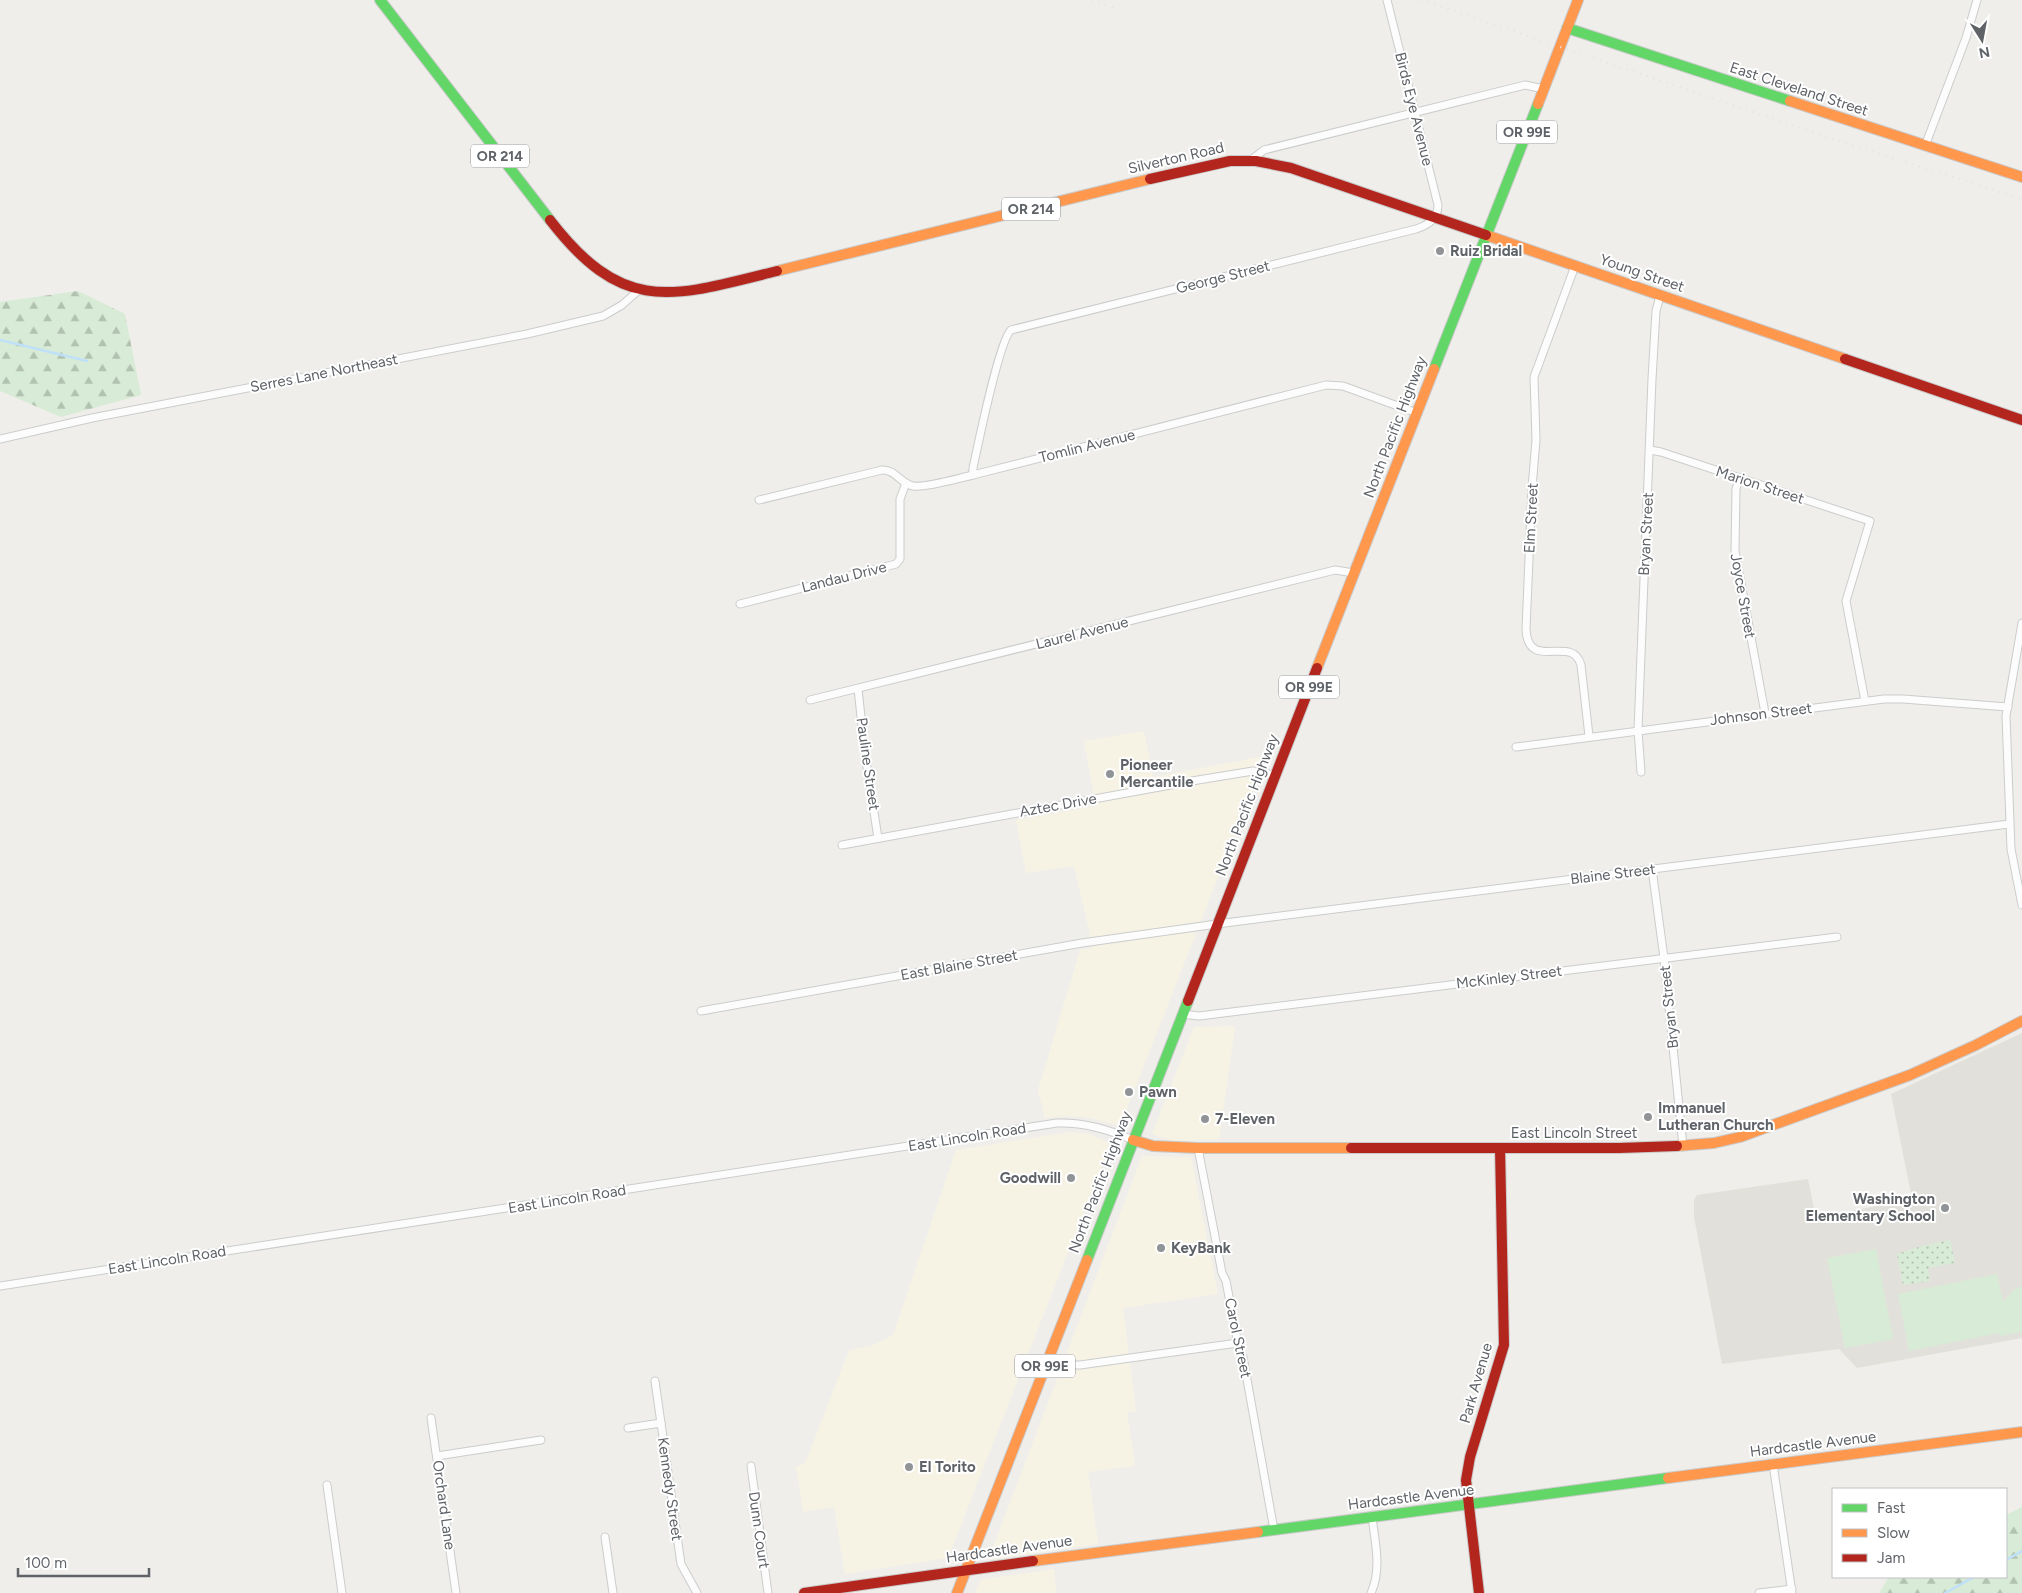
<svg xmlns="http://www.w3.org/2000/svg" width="2022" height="1593" viewBox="0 0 2022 1593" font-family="Figtree,sans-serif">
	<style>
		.commercial { fill: #f7f3e4 }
		.education { fill: #e2e0da }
		.green { fill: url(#green-dots) }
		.forest { fill: url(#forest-firs) }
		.pitch { fill: #d8ebd6 }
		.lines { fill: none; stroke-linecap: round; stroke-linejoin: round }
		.stream { stroke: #bfe0f9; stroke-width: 2.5 }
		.street-casing { stroke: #cbcccc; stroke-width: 9 }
		.fast-casing { stroke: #cacacb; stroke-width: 12 }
		.slow-casing { stroke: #cacacb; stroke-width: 12 }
		.jam-casing { stroke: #cacacb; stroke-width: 12 }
		.street { stroke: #fdfcfc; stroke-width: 7 }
		.fast { stroke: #63d668; stroke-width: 10 }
		.slow { stroke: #ff974d; stroke-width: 10 }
		.jam { stroke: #b3261e; stroke-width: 10 }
		.rail { stroke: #e4e4e4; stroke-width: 2.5; stroke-dasharray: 1 6; stroke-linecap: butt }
		.poi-dot { fill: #919496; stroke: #fff; stroke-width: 2 }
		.labels { text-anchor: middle; stroke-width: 4; stroke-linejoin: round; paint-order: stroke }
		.shield { fill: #fff; stroke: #8f9295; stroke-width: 1 }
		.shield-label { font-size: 14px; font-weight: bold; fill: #5f6368 }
		.street-label { font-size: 15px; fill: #5f6368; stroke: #fff }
		.poi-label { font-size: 15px; font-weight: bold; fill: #5f6368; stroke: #fff; text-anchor: start }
	</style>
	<defs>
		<pattern id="green-dots" width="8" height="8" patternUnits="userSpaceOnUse" patternTransform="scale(1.25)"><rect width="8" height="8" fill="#d8ebd6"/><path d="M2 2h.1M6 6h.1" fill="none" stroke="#b2c2b1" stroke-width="1.8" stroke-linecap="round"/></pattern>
		<pattern id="forest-firs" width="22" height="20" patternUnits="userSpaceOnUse" patternTransform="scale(1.25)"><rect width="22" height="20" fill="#d8ebd6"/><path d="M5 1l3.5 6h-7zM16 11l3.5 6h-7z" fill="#b2c2b1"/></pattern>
	</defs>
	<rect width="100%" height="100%" fill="#efeeea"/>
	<g class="commercial">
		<path d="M 1144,731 L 1153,777 L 1266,756 L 1120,1126 L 1090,1118 L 1068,1116 L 1045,1118 L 1038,1090 L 1080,950 L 1093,948 L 1074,866 L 1026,873 L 1016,820 L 1096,806 L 1084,741 Z"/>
		<path d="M 1235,1026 L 1219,1140 L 1173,1141 L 1152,1134 L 1194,1027 Z"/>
		<path d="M 1070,1132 L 1089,1134 L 1107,1142 L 1109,1148 L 948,1558 L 845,1574 L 834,1507 L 803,1512 L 796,1466 L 805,1464 L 849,1350 L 871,1346 L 893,1335 L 956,1150 Z"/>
		<path d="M 1142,1156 L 1191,1157 L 1218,1294 L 1123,1308 L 1136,1411 L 1127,1412 L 1135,1466 L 1088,1472 L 1098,1544 L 988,1560 Z"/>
		<path d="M 1054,1569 L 1056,1593 L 975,1593 L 980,1580 Z"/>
	</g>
	<path class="education" d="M 2022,1033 L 2022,1338 L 1857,1368 L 1839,1349 L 1722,1364 L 1694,1217 L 1694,1200 L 1697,1195 L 1808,1179 L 1816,1218 L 1912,1199 L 1891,1094 Z"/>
	<path class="green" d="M 1950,1240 L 1955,1263 L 1928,1268 L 1930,1281 L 1903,1285 L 1897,1254 L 1922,1246 Z"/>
	<g class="forest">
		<path d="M 78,291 L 125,314 L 141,395 L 61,417 L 0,391 L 0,302 Z"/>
		<path d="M 2022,1507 L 2022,1593 L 1879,1593 L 1889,1577 L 2006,1577 L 2006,1515 Z"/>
	</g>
	<g class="pitch">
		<path d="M 1876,1249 L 1893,1339 L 1845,1348 L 1827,1258 Z"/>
		<path d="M 1997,1274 L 2003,1302 L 2014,1290 L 2022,1286 L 2022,1332 L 2000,1336 L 1999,1333 L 1909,1351 L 1898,1294 Z"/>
	</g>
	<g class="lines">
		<g class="stream">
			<path d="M 0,340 L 87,361"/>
			<path d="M 2006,1560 L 2022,1551"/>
			<path d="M 1945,1593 L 1974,1577"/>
		</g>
		<defs>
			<g id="street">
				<path d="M 1925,146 L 1966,38 L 1977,0"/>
				<path d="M 1251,160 L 1264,150 L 1525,85 L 1544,89"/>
				<path d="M 1575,266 L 1534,377 L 1536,440 L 1532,488 L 1526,629 C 1528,673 1572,633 1581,665 L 1589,736"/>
				<path d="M 0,439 L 92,418 L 527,334 L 603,316 L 622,305 L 639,290"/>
				<path d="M 1650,450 L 1661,452 L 1870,521 L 1846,601 L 1865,701"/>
				<path d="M 973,475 L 973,468 C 978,445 999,341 1011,330 L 1416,229 C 1428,225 1438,219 1438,205 L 1387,0"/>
				<path d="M 1739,479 L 1736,489 L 1735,551 L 1765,713"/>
				<path d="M 759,500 L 882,470 C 895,469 901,484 913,486 C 926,488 959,478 973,475 L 1326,385 L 1343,386 L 1417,413"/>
				<path d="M 740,604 L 896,564 L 900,559 L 900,499 L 906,483"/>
				<path d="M 2022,623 L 2006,716 L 2011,849 L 2022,905"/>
				<path d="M 858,689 L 865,754 L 878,838"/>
				<path d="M 810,700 L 1335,570 L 1354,573"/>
				<path d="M 1516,747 L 1884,699 L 1903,699 L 2008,707"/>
				<path d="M 1641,772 L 1638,730 L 1652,379 L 1656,311 L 1660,296"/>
				<path d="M 842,845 L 1198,780 L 1253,771 L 1275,775"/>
				<path d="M 1652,869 L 1664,958 L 1683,1146"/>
				<path d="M 701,1011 L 1082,943 L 1217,924 L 2009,824"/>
				<path d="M 1182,1014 L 1199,1016 L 1837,937"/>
				<path d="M 1198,1148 L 1222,1273 L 1226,1281 L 1239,1350 L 1243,1357 L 1274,1530"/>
				<path d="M 0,1286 L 1057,1123 C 1084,1122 1108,1129 1133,1140"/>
				<path d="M 1048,1360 L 1067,1365 L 1080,1365 L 1238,1343"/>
				<path d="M 655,1381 L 681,1564 L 697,1593"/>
				<path d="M 431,1418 L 456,1593"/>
				<path d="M 628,1428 L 661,1423"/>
				<path d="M 437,1456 L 541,1440"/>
				<path d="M 1773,1464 L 1792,1593"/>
				<path d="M 751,1466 L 768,1593"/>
				<path d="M 327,1485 L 342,1593"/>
				<path d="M 605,1537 L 613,1593"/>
				<path d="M 1371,1593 C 1382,1569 1375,1542 1372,1517"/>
				<path d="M 1759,1593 L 1792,1589"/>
			</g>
			<g id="fast">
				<path d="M 380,0 L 550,220"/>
				<path d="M 1567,28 L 1790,101"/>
				<path d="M 1434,369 L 1538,104"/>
				<path d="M 1087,1260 L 1188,1001"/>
				<path d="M 1258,1532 L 1668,1478"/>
			</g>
			<g id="slow">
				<path d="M 1790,101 L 2022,177"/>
				<path d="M 1538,104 L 1578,0"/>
				<path d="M 1486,235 L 1845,359"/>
				<path d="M 777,271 L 1150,179"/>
				<path d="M 1317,668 L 1434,369"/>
				<path d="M 1133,1140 L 1153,1146 L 1198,1148 L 1351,1148"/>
				<path d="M 1677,1146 L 1714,1143 L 1740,1137 L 1910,1075 L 1976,1045 L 2022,1021"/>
				<path d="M 1668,1478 L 2022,1432"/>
				<path d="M 1033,1561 L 1258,1532"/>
				<path d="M 957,1593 L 1087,1260"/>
			</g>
			<g id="jam">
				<path d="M 1150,179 L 1230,161 L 1256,161 L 1291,168 L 1486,235"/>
				<path d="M 550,220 C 624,316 672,297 777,271"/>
				<path d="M 1845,359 L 2022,420"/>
				<path d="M 1188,1001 L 1317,668"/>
				<path d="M 1351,1148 L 1619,1148 L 1677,1146"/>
				<path d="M 804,1593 L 1033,1561"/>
				<path d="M 1479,1593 L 1466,1480 L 1470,1457 L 1504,1345 L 1500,1148"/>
			</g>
		</defs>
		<use href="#street" class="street-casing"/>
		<use href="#fast" class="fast-casing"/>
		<use href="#slow" class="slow-casing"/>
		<use href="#jam" class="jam-casing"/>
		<use href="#street" class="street"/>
		<use href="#fast" class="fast"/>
		<use href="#slow" class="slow"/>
		<use href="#jam" class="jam"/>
		<g class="rail">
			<path d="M 1092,0 L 1118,9"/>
			<path d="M 1421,0 L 1843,142 L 2022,199"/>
		</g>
	</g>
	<g class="poi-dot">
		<circle cx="1440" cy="251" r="5"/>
		<circle cx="1110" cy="774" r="5"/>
		<circle cx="1129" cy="1092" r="5"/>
		<circle cx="1648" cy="1117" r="5"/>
		<circle cx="1205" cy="1119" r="5"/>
		<circle cx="1071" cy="1178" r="5"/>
		<circle cx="1945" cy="1208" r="5"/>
		<circle cx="1161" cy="1248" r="5"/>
		<circle cx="909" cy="1467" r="5"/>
	</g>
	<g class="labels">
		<g class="shield">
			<rect x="1497" y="120.5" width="60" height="23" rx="4"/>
			<rect x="471" y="144.5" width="58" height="23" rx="4"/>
			<rect x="1002" y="197.5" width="58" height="23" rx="4"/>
			<rect x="1279" y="675.5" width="60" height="23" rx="4"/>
			<rect x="1015" y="1354.5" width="60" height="23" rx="4"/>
		</g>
		<g class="shield-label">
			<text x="1527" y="137">OR 99E</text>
			<text x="500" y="161">OR 214</text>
			<text x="1031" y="214">OR 214</text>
			<text x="1309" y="692">OR 99E</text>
			<text x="1045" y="1371">OR 99E</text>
		</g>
		<g class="street-label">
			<text transform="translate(1799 89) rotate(18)" y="5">East Cleveland Street</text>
			<text transform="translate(1414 109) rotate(76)" y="5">Birds Eye Avenue</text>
			<text transform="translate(1176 158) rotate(-13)" y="5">Silverton Road</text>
			<text transform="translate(1642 273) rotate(19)" y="5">Young Street</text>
			<text transform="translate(1223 277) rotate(-14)" y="5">George Street</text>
			<text transform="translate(324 373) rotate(-11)" y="5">Serres Lane Northeast</text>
			<text transform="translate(1395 427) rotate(-69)" y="5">North Pacific Highway</text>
			<text transform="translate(1087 446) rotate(-14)" y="5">Tomlin Avenue</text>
			<text transform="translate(1760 485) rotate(18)" y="5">Marion Street</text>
			<text transform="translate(1531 518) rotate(-87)" y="5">Elm Street</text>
			<text transform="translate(1646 534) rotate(-87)" y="5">Bryan Street</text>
			<text transform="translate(844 577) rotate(-14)" y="5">Landau Drive</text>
			<text transform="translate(1743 596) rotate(80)" y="5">Joyce Street</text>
			<text transform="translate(1082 633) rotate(-14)" y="5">Laurel Avenue</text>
			<text transform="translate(1761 714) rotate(-7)" y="5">Johnson Street</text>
			<text transform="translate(868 764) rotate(82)" y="5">Pauline Street</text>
			<text transform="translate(1058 805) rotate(-10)" y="5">Aztec Drive</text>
			<text transform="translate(1247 805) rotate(-69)" y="5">North Pacific Highway</text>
			<text transform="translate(1613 874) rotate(-7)" y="5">Blaine Street</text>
			<text transform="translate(959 965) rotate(-10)" y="5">East Blaine Street</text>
			<text transform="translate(1509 977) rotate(-7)" y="5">McKinley Street</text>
			<text transform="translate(1669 1007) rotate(-96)" y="5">Bryan Street</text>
			<text x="1574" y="1138">East Lincoln Street</text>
			<text transform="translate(967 1137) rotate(-9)" y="5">East Lincoln Road</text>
			<text transform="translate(1100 1182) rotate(-69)" y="5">North Pacific Highway</text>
			<text transform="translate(567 1199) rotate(-9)" y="5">East Lincoln Road</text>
			<text transform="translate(167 1260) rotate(-9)" y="5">East Lincoln Road</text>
			<text transform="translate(1238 1338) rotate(78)" y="5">Carol Street</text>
			<text transform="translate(1476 1383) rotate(-74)" y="5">Park Avenue</text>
			<text transform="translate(1813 1444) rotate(-7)" y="5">Hardcastle Avenue</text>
			<text transform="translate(670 1489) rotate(82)" y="5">Kennedy Street</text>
			<text transform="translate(1411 1497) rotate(-7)" y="5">Hardcastle Avenue</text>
			<text transform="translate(444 1505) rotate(82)" y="5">Orchard Lane</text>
			<text transform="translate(759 1530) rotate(82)" y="5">Dunn Court</text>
			<text transform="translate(1009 1549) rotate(-8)" y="5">Hardcastle Avenue</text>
		</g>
		<g class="poi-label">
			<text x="1450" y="256">Ruiz Bridal</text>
			<text x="1120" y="770">Pioneer<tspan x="1120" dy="17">Mercantile</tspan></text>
			<text x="1139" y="1097">Pawn</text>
			<text x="1658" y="1113">Immanuel<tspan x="1658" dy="17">Lutheran Church</tspan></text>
			<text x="1215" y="1124">7-Eleven</text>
			<text x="1061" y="1183" text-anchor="end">Goodwill</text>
			<text x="1935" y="1204" text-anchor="end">Washington<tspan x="1935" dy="17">Elementary School</tspan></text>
			<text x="1171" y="1253">KeyBank</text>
			<text x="919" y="1472">El Torito</text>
		</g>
	</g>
	<rect x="1832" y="1488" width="175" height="90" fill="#ffffff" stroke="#bfc1c3"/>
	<rect x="1842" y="1504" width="25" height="8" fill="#63d668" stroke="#bfc1c3"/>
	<text x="1877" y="1513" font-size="15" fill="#5f6368">Fast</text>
	<rect x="1842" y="1529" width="25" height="8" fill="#ff974d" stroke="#bfc1c3"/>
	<text x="1877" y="1538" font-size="15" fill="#5f6368">Slow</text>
	<rect x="1842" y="1554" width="25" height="8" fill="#b3261e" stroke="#bfc1c3"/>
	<text x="1877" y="1563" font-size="15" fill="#5f6368">Jam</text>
	<g transform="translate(1982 40) rotate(169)" stroke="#ffffff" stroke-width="4" paint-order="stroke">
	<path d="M0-4L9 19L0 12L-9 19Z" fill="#5f6368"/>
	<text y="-8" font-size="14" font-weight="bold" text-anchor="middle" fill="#5f6368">N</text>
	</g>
	<path d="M18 1568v8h131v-8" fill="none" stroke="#5f6368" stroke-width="2.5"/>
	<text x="25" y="1568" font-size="15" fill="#5f6368" stroke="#ffffff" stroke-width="4" paint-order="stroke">100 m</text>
</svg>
